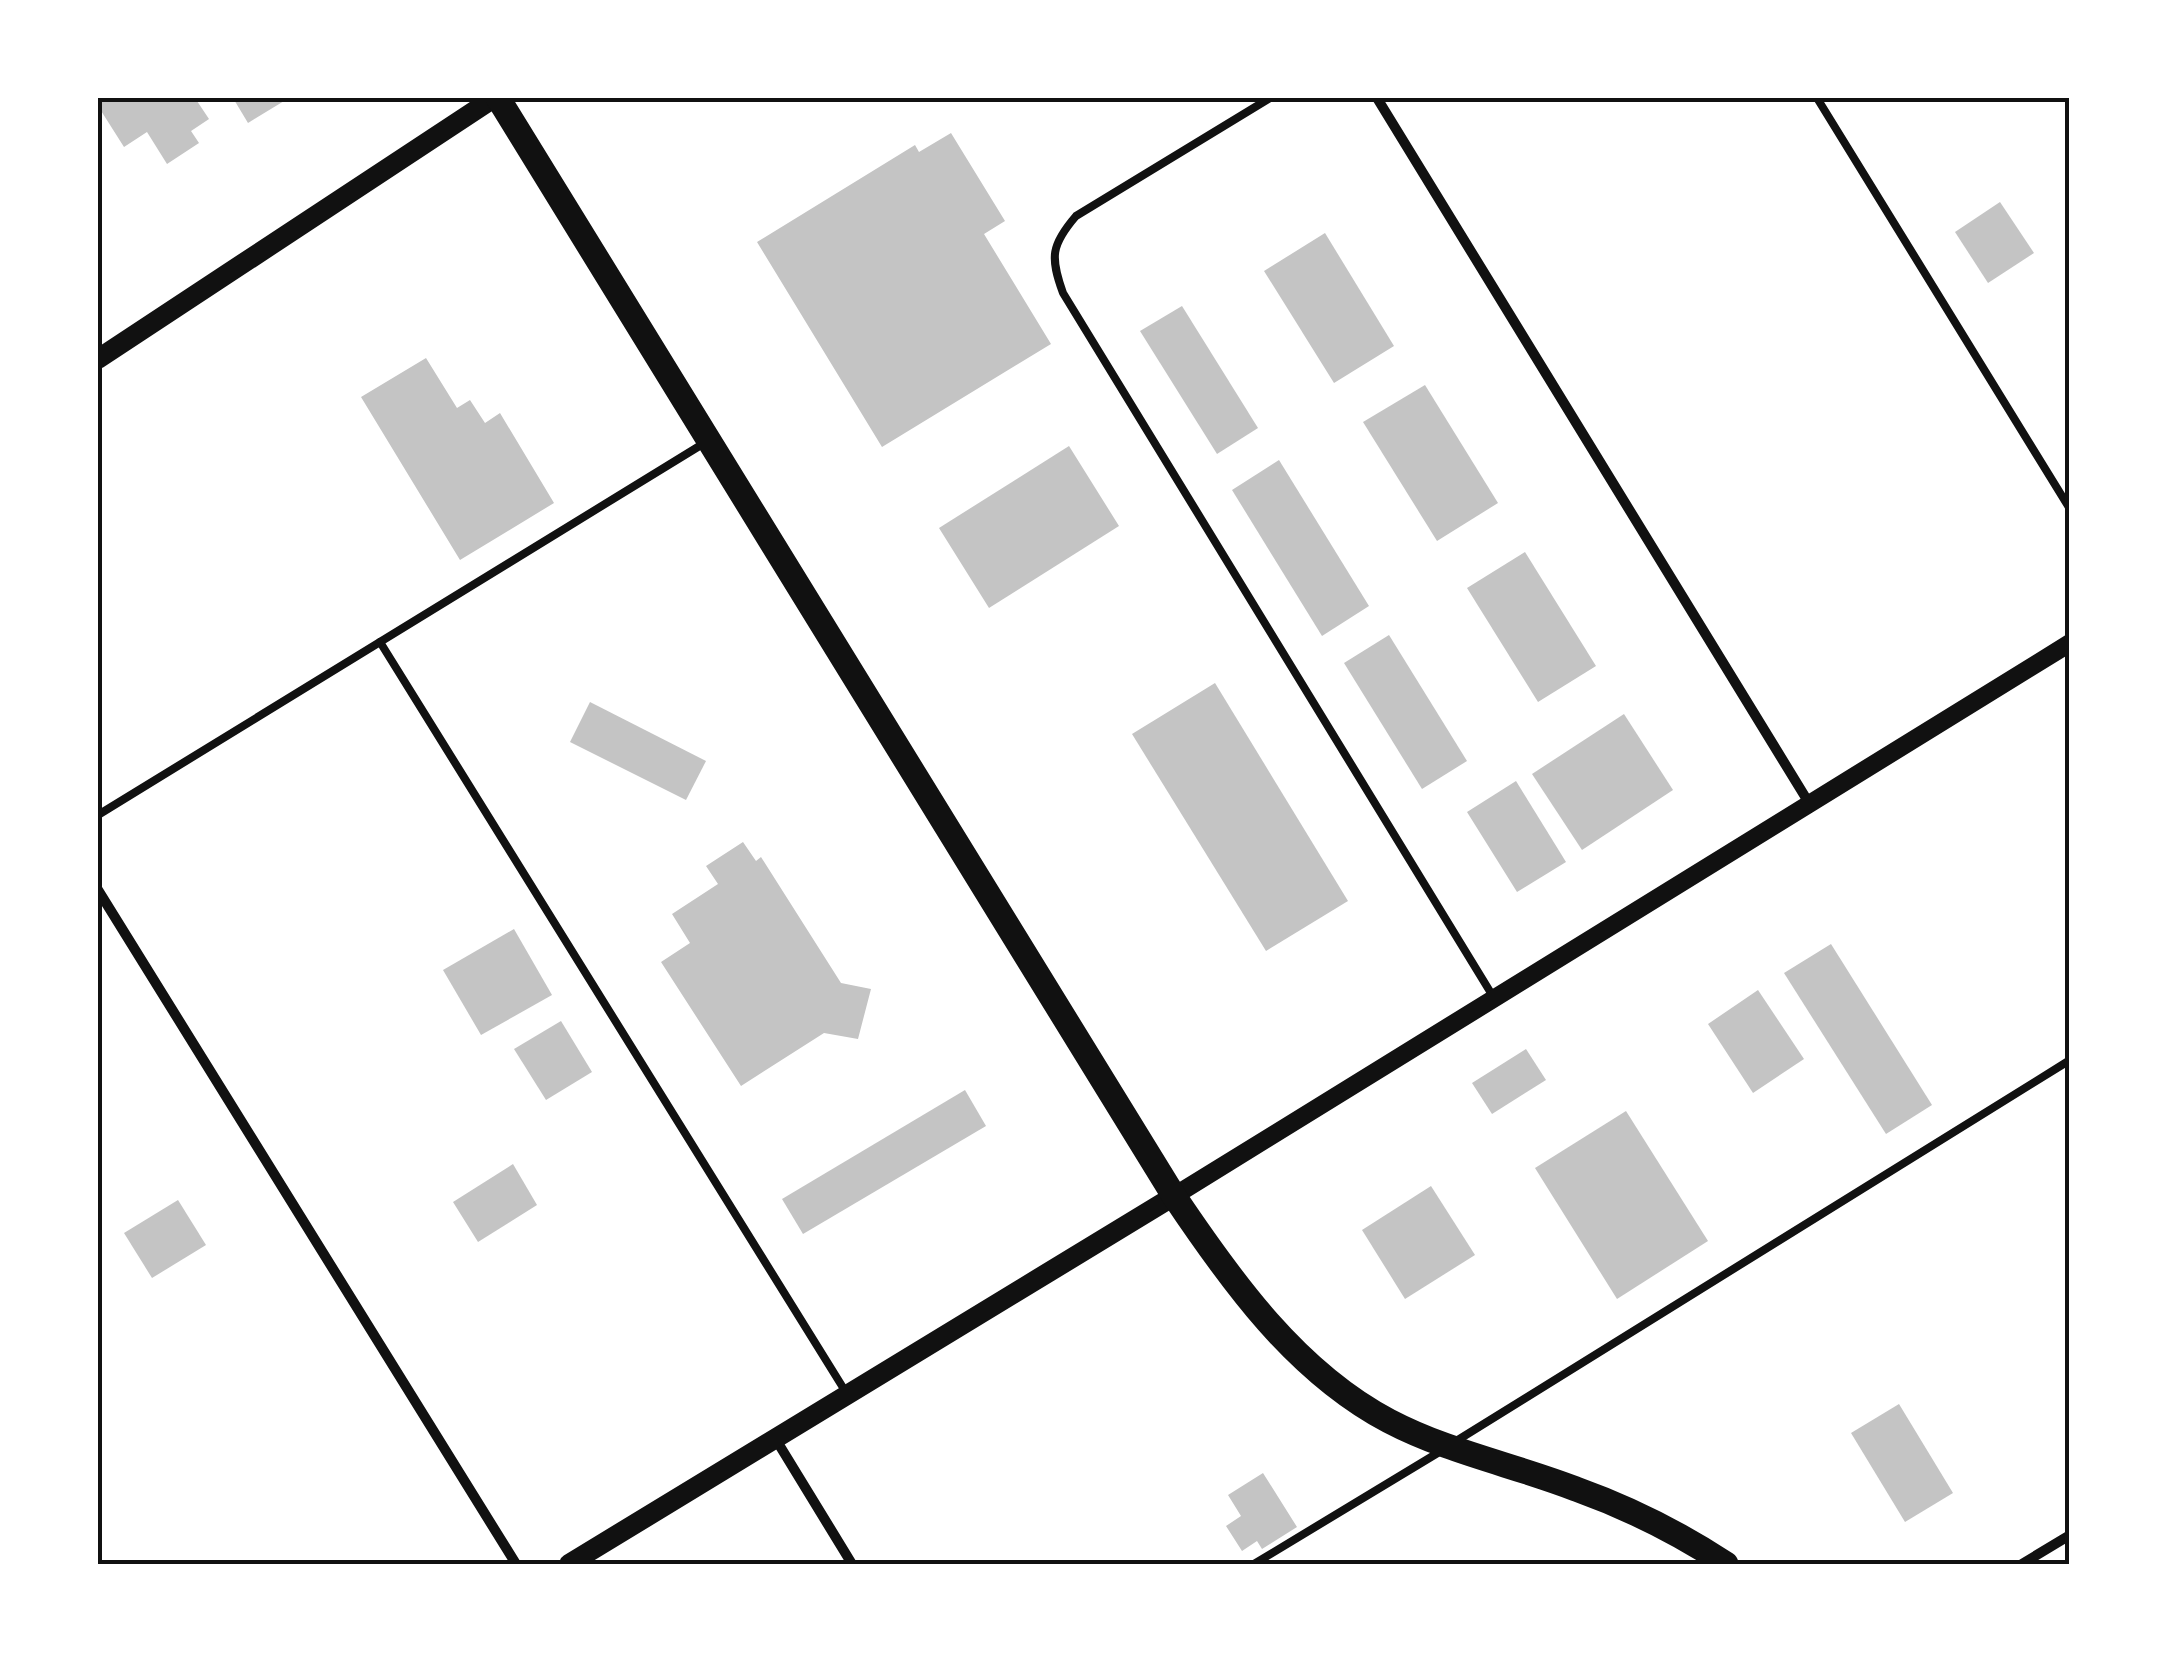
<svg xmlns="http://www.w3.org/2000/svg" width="2167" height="1662" viewBox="0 0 2167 1662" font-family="'Libre Baskerville',serif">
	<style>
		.building { fill: #c4c4c4 }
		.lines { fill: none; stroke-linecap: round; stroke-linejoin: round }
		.service { stroke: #111; stroke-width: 8 }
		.minor { stroke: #111; stroke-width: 10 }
		.tertiary { stroke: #111; stroke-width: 18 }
		.secondary { stroke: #111; stroke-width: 20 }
		.primary { stroke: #111; stroke-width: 25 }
		.neatline { fill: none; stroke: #111; stroke-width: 4 }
	</style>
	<rect width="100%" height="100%" fill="#fff"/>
	<g class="building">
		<path d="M 106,98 L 129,98 L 132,102 L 140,98 L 195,98 L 209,119 L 191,131 L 199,143 L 167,164 L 147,132 L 124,147 L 98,106 Z"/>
		<path d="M 233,98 L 289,98 L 248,123 Z"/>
		<path d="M 951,133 L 1005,221 L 984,234 L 1051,344 L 882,447 L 757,242 L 915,145 L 919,152 Z"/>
		<path d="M 2000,202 L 2034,253 L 1988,283 L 1955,232 Z"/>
		<path d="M 1325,233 L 1394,346 L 1334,383 L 1264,271 Z"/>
		<path d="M 1182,306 L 1258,428 L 1217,454 L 1140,331 Z"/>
		<path d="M 426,358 L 457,408 L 470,400 L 485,423 L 500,413 L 554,503 L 460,560 L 361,397 Z"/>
		<path d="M 1425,385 L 1498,503 L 1437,541 L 1363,422 Z"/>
		<path d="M 1069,446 L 1119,526 L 989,608 L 939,528 Z"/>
		<path d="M 1279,460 L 1369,606 L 1322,636 L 1232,490 Z"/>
		<path d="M 1525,552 L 1596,666 L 1538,702 L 1467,588 Z"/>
		<path d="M 1389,635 L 1467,761 L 1422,789 L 1344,663 Z"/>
		<path d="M 1215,683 L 1348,901 L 1266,951 L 1132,734 Z"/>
		<path d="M 590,702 L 706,761 L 686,800 L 570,742 Z"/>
		<path d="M 1624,714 L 1673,790 L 1582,850 L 1532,774 Z"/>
		<path d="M 1516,781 L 1566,862 L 1517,892 L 1467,812 Z"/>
		<path d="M 743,842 L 756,861 L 761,857 L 841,983 L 871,989 L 858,1039 L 824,1033 L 741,1086 L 661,962 L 690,943 L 672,914 L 718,884 L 706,866 Z"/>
		<path d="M 514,929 L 552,995 L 481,1035 L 443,970 Z"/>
		<path d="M 1831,944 L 1932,1105 L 1886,1134 L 1784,973 Z"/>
		<path d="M 1758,990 L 1804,1059 L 1753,1093 L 1708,1024 Z"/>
		<path d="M 561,1021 L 592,1072 L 546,1100 L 514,1049 Z"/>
		<path d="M 1526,1049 L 1546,1080 L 1492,1114 L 1472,1083 Z"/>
		<path d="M 965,1090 L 986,1126 L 803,1234 L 782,1199 Z"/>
		<path d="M 1626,1111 L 1708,1241 L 1617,1299 L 1535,1168 Z"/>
		<path d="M 513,1164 L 537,1205 L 478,1242 L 453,1202 Z"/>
		<path d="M 1431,1186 L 1475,1255 L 1405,1299 L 1362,1230 Z"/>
		<path d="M 178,1200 L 206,1245 L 152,1278 L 124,1233 Z"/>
		<path d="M 1899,1404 L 1953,1493 L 1905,1522 L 1851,1433 Z"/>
		<path d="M 1263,1473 L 1297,1527 L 1262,1549 L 1257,1541 L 1242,1551 L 1226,1526 L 1241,1516 L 1228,1495 Z"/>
	</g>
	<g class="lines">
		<g class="service">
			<path d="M 1270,98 L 1076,216 C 1051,245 1050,257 1063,293 L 1494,998"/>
			<path d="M 1817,98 L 2070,509"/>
			<path d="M 380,642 L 847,1394"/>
			<path d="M 98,815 L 706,442"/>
			<path d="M 1453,1443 L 2070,1060"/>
			<path d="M 1254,1564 L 1441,1451"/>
		</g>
		<g class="minor">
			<path d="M 1377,98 L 1809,803"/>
			<path d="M 98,890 L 516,1564"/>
			<path d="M 775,1438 L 852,1564"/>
			<path d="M 2022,1564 L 2070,1535"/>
		</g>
		<path class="tertiary" d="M 1174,1196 L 2070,643"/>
		<g class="secondary">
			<path d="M 98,359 L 494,98"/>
			<path d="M 569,1564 L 1174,1196"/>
		</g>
		<path class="primary" d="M 498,98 L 1174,1196 C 1231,1281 1296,1372 1389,1421 C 1448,1452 1514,1465 1576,1489 C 1629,1508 1679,1533 1726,1564"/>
	</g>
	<rect width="2167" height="1662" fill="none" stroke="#ffffff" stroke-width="200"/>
	<rect x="100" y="100" width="1967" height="1462" class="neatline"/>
</svg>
